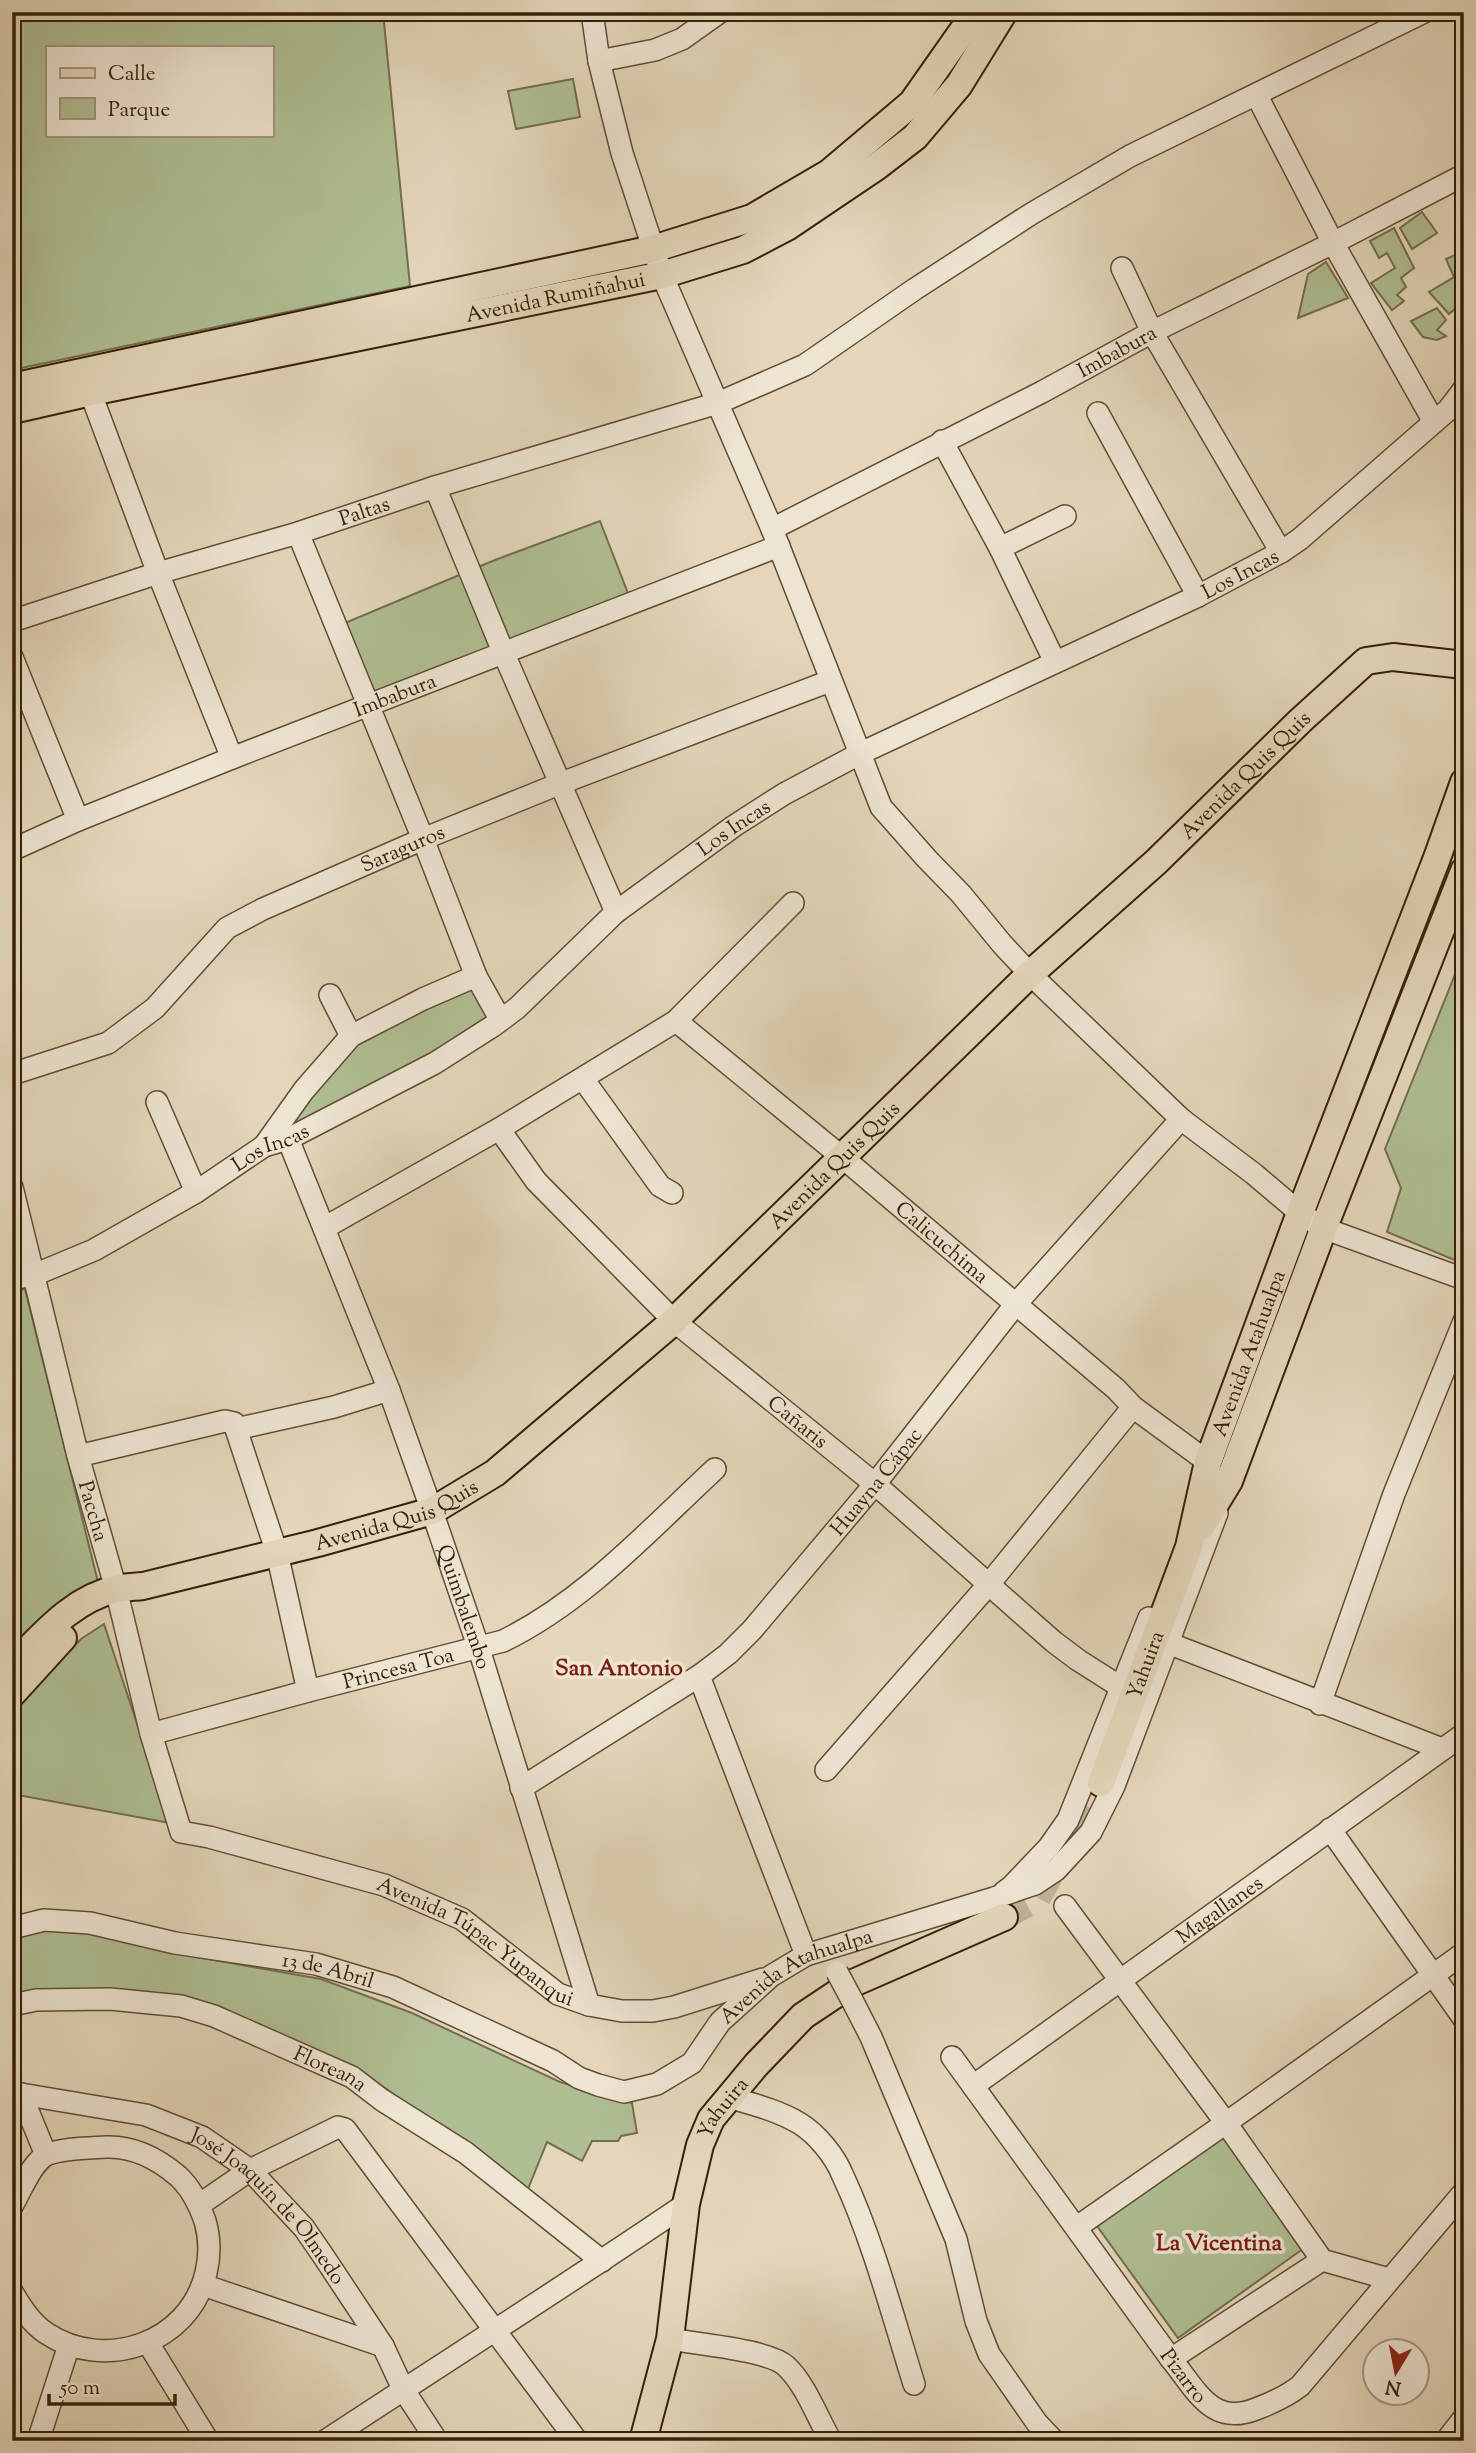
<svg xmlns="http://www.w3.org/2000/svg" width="1476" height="2453" viewBox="0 0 1476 2453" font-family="'Sorts Mill Goudy',serif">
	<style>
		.green { fill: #afbe93; stroke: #736f4d; stroke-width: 2; fill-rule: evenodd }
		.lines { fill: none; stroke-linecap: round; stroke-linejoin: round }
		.major-tunnel { stroke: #c1b296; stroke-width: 26; stroke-dasharray: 26 13; stroke-linecap: butt }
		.minor-casing { stroke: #624e34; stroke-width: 24 }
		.major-casing { stroke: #372007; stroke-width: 30 }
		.minor { stroke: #ede4d2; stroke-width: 21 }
		.major { stroke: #e3d6ba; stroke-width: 26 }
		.minor-bridge-casing { stroke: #624e34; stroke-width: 24; stroke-linecap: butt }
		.minor-bridge { stroke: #ede4d2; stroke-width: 21 }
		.labels { text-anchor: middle; stroke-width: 7; stroke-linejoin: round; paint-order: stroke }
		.street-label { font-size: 21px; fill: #372007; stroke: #ede4d2 }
		.neighbourhood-label { font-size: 23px; font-weight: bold; fill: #7a1f14; stroke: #ede4d2 }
	</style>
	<rect width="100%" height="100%" fill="#e3d6ba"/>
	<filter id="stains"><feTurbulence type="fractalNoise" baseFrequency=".00286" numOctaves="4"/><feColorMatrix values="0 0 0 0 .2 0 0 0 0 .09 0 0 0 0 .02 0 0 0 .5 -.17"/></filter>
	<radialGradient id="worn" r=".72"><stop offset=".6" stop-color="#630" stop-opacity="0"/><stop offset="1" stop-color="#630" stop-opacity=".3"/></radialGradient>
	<g class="green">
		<path d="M 12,12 L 383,12 L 410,286 L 12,370 ZM 47,47 L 271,47 L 271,135 L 47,135 Z"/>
		<path d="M 573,79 L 580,117 L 516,129 L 508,91 Z"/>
		<path d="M 1422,212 L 1437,233 L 1412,249 L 1400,228 Z"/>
		<path d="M 1394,228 L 1414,268 L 1401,278 L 1406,287 L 1397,295 L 1404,301 L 1392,310 L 1371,283 L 1395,268 L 1387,253 L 1379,258 L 1370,241 Z"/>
		<path d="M 1464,251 L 1464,301 L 1449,314 L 1429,292 L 1454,277 L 1446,259 Z"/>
		<path d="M 1326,262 L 1348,298 L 1298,318 L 1308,274 Z"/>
		<path d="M 1437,308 L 1446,320 L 1437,330 L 1446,336 L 1437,340 L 1423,337 L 1411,321 Z"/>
		<path d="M 600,521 L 629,596 L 375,693 L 345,623 L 495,560 Z"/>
		<path d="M 1464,952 L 1464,1264 L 1387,1232 L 1401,1188 L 1385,1149 Z"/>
		<path d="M 466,972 L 489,1021 L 291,1130 L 266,1133 L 342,1035 Z"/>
		<path d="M 25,1289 L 98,1582 C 59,1602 43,1617 12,1648 L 12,1292 Z"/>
		<path d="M 104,1624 L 170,1823 L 12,1794 L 12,1710 L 81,1639 Z"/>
		<path d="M 49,1929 L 104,1935 L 174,1953 L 321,1979 L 412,2013 L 560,2082 L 632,2103 L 637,2133 L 621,2136 L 618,2141 L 592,2141 L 582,2161 L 547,2142 L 528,2189 L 378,2083 L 310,2052 L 173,2013 L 72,2004 L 12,2009 L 12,1938 Z"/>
		<path d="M 1226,2134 L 1307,2246 L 1178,2338 L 1097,2226 Z"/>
	</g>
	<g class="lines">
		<path class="major-tunnel" d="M 1004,1917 L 1038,1898 L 1101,1783"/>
		<defs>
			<g id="minor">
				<path d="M 592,12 L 599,61 L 622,153 L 662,275 L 772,529 L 881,807 L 927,859 L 961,894 L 1002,944 L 1030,974 L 1181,1119 L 1254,1174 L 1300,1213 L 1323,1228 L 1464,1279"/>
				<path d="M 599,61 L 655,50 L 682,39 L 720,12"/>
				<path d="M 1257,96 L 1333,243 L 1433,420"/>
				<path d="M 1122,268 L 1152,332 L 1281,552"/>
				<path d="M 85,378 L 158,573 L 232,758"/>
				<path d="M 1098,413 L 1198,596"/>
				<path d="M 942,441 L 1000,548 L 1055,662"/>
				<path d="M 435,487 L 504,654 L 616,912"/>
				<path id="s1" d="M 772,529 L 1042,392 L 1152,332 L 1333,243 L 1464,175"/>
				<path d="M 298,533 L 423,839 L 476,976 L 500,1019"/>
				<path d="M 1000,548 L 1065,516"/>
				<path id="s2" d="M 12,621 L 158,573 L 298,533 L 435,487 L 718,403 L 805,365 L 915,289 L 1031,214 L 1130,156 L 1424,12"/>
				<path d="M 12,657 L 78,820"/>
				<path id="s3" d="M 12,850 L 78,820 L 232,758 L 779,546"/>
				<path d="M 330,995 L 351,1036"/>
				<path id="s4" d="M 676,1021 L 842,1157 L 1116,1389 L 1133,1407 L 1208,1462"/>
				<path id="s5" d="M 12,1074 L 108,1043 L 155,1008 L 227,928 L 263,909 L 423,839 L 559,784 L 830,681"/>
				<path d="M 583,1079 L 660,1186 L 672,1193"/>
				<path d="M 157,1102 L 196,1192"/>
				<path id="s6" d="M 499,1129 L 536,1181 L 674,1321 L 875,1484 L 1054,1642 L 1078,1660 L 1122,1688"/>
				<path id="s7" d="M 288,1139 L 389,1390 L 432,1511 L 479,1649 L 589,2005"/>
				<path d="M 264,1146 L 304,1090 L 351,1036 L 423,999 L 476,976"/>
				<path id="s8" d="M 12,1187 L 78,1456 L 116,1589 L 151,1734 L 181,1832 L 209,1837 L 384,1885 L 462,1919 L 558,1994 L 589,2005 L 622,2011 L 653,2011 L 674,2007 L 763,1979"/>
				<path d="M 324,1228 L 499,1129 L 676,1021 L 793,903"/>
				<path id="s9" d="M 12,1279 L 34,1275 L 94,1250 L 196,1192 L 264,1146 L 288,1139 L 435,1063 L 493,1026 L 517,1008 L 616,912 L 734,826 L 784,794 L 861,753 L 1198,596 L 1281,552 L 1300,539 L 1448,410 L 1464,389"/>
				<path d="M 236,1429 L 334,1407 L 389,1390"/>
				<path d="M 78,1456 L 225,1421 L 234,1423 L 277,1553 L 308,1691"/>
				<path d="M 1168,1643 L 1442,1749"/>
				<path d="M 699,1676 L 806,1955"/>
				<path d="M 1320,1704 L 1394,1494 L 1464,1321"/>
				<path id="s10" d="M 151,1734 L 308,1691 L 503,1641 C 585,1601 648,1531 715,1469"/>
				<path d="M 826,1770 L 989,1584 L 1133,1407"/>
				<path id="s11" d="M 521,1788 L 699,1676 L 728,1654 L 752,1630 L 875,1484 L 1015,1305 L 1181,1119"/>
				<path d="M 1330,1829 L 1464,2019"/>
				<path d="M 1004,1892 L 1011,1887 L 1049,1847 L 1068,1820 L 1149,1618"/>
				<path d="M 1065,1906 L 1226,2123 L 1322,2260 L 1389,2279"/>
				<path id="s12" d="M 12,1928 L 44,1920 L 90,1923 L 175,1943 L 316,1964 L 393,1987 L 553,2061 L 579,2078 L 598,2085 L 624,2092 L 657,2084 L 692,2063 L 720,2022 L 771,1976 L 806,1955 L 994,1898 L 1035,1884 L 1056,1870 L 1091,1832 L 1114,1786 L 1217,1513"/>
				<path d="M 852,2000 L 871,2037 L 956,2239 L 976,2321 L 989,2354 L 1037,2423 L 1054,2441"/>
				<path id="s13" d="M 12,2005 L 36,2000 L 110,1999 L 181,2006 L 214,2016 L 352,2077 L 382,2100 L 466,2153 L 602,2261"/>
				<path id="s14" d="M 952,2057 L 1171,2359 C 1196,2389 1211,2427 1256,2409 C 1272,2403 1287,2396 1300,2386 L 1464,2192"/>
				<path id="s15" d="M 973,2086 L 1464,1734"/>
				<path d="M 21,2094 L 46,2155"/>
				<path id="s16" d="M 12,2095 L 21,2094 L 146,2115 L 202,2137 L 250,2170 L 304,2228 L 324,2257 L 383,2346 L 403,2389 L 437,2441"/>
				<path d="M 728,2097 C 752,2104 777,2110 799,2123 C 817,2134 835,2156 843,2176 C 873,2240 893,2317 914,2384"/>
				<path d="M 199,2205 L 250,2170 L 338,2127 L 345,2129 L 577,2441"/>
				<path d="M 12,2206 C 21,2191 32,2161 48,2154 C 65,2148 88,2148 106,2147 C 133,2146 158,2159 178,2176 C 191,2188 199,2204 205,2221 C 210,2238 210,2256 206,2273 C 189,2344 104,2372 46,2333 C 31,2323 21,2307 12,2292"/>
				<path d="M 1077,2227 L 1226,2123 L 1464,1953"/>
				<path d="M 203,2285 L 383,2346"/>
				<path d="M 670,2339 C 696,2344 769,2350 786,2366 C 806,2385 817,2417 831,2441"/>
				<path d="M 148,2343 L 208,2441"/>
				<path d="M 1171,2359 L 1322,2260"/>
				<path d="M 38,2441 L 69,2345"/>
				<path d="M 325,2441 C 445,2362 567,2285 686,2204"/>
				<path d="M 1446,2441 L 1464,2418"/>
			</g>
			<g id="major">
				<path d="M 12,387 L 653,249 L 752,218 L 829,173 L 912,103 L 976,12"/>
				<path id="s17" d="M 12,410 L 91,392 L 662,275 L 743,250 L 787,227 L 876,167 L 915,137 L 959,85 L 1004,12"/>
				<path d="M 1201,1527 L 1229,1481 L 1324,1227 L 1464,871"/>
				<path id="s18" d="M 12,1666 C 42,1636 72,1599 116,1589 C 125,1587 134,1587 143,1586 L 318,1543 L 432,1511 L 495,1473 L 674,1321 L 1030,974 L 1156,862 L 1300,721 L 1366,661 L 1393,657 L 1464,665"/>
				<path d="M 12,1694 L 63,1638"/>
				<path id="s19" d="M 1101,1783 L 1189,1547 L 1208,1462 L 1300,1213 L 1437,858 L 1464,782"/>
				<path id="s20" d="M 643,2441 L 670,2339 L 686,2204 L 700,2145 L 711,2119 L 756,2065 L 803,2016 L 851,1984 L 1004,1917"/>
			</g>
		</defs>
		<use href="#minor" class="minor-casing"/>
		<use href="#major" class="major-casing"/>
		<use href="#minor" class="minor"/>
		<use href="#major" class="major"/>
		<defs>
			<path id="minor-bridge" d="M 837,1972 L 852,2000"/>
		</defs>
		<use href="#minor-bridge" class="minor-bridge-casing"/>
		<use href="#minor-bridge" class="minor-bridge"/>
	</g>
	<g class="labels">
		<g class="street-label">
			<text dy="7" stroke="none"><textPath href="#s17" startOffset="555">Avenida Rumiñahui</textPath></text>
			<text dy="7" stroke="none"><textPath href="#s1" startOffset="388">Imbabura</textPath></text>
			<text dy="7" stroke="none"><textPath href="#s2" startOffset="369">Paltas</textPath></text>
			<text dy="7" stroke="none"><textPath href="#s9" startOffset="1426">Los Incas</textPath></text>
			<text dy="7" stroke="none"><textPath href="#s3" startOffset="413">Imbabura</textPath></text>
			<text dy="7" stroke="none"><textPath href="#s18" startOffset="1556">Avenida Quis Quis</textPath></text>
			<text dy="7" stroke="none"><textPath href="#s9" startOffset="859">Los Incas</textPath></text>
			<text dy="7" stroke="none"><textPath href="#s5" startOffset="460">Saraguros</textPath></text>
			<text dy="7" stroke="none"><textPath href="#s9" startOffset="292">Los Incas</textPath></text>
			<text dy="7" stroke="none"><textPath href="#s18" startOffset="989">Avenida Quis Quis</textPath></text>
			<text dy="7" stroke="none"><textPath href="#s4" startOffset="346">Calicuchima</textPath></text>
			<text dy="7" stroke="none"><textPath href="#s19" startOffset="455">Avenida Atahualpa</textPath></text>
			<text dy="7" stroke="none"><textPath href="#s6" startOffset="420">Cañaris</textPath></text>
			<text dy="7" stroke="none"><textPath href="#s11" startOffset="474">Huayna Cápac</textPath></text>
			<text dy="7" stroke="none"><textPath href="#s8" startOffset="334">Paccha</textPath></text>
			<text dy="7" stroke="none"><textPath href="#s18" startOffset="422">Avenida Quis Quis</textPath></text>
			<text dy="7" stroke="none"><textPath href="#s7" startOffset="500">Quimbalembo</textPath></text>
			<text dy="7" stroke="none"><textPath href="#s19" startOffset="126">Yahuira</textPath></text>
			<text dy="7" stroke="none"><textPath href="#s10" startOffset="256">Princesa Toa</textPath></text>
			<text dy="7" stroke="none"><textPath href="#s15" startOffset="303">Magallanes</textPath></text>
			<text dy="7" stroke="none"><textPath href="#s8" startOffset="985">Avenida Túpac Yupanqui</textPath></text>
			<text dy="7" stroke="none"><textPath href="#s12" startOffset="322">13 de Abril</textPath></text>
			<text dy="7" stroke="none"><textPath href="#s12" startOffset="859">Avenida Atahualpa</textPath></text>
			<text dy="7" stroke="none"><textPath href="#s13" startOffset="332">Floreana</textPath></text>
			<text dy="7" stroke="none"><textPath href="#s20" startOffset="346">Yahuira</textPath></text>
			<text dy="7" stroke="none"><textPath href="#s16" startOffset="292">José Joaquín de Olmedo</textPath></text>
			<text dy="7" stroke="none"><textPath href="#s14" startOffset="394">Pizarro</textPath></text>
		</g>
		<g class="neighbourhood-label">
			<text x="619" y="1675">San Antonio</text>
			<text x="1219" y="2250">La Vicentina</text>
		</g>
	</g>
	<rect width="1476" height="2453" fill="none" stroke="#e3d6ba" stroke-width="42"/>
	<rect x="14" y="14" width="1448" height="2425" fill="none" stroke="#372007" stroke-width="3.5"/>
	<rect x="21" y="21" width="1434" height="2411" fill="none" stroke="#372007" stroke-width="2"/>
	<rect x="46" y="46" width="228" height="91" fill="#ede4d2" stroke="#a49681" stroke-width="2"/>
	<rect x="60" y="68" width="35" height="10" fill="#e3d6ba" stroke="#a49681" stroke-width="2"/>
	<text x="108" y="80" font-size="21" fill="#372007">Calle</text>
	<rect x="60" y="98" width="35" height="21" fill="#afbe93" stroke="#a49681" stroke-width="2"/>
	<text x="108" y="116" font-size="21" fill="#372007">Parque</text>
	<g transform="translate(1396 2372) rotate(190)"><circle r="33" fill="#ede4d2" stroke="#a49681" stroke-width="2"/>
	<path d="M0-5L12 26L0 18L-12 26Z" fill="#8f2418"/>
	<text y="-10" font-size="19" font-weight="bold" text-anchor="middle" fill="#372007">N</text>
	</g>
	<path d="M49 2394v10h126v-10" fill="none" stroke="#372007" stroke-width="3.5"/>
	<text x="60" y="2394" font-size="21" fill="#372007" stroke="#ede4d2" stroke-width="5" paint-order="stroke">50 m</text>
	<rect width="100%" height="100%" filter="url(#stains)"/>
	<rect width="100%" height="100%" fill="url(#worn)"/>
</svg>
